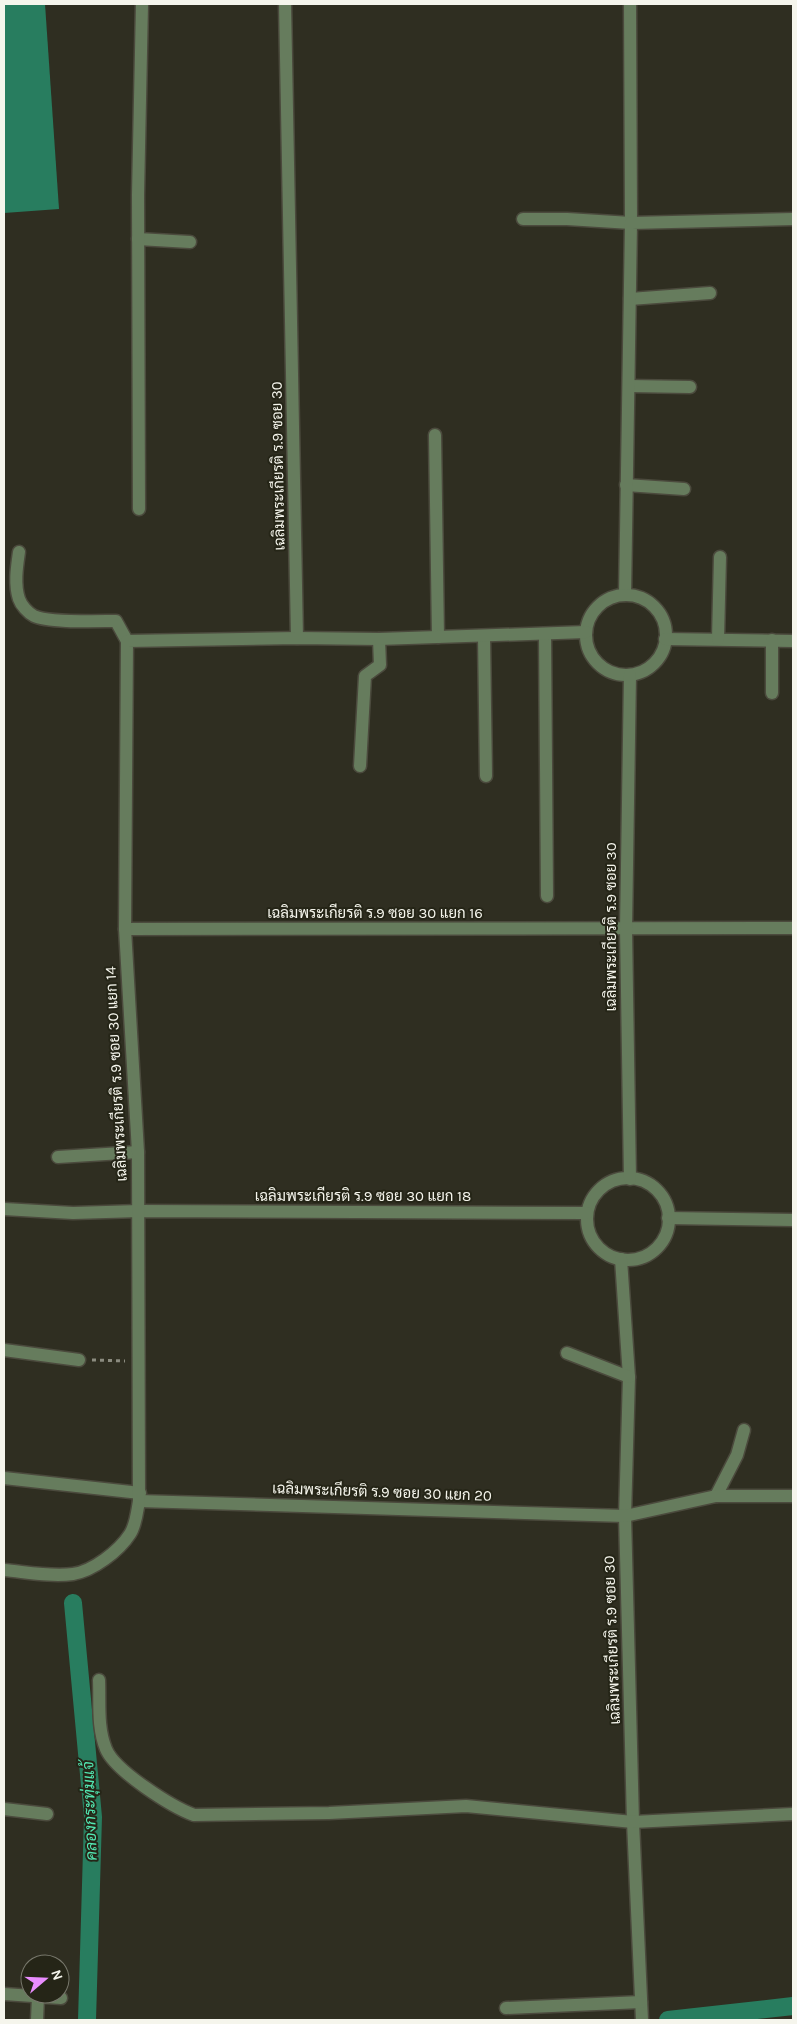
<svg xmlns="http://www.w3.org/2000/svg" width="797" height="2024" viewBox="0 0 797 2024" font-family="Karla,Sarabun,sans-serif">
	<style>
		.water { fill: #287d5f }
		.lines { fill: none; stroke-linecap: round; stroke-linejoin: round }
		.canal { stroke: #287d5f; stroke-width: 18 }
		.minor-casing { stroke: #4b4a3d; stroke-width: 15 }
		.path { stroke: #8b8b7f; stroke-width: 3; stroke-dasharray: 4 4; stroke-linecap: butt }
		.minor { stroke: #667c5d; stroke-width: 12 }
		.labels { text-anchor: middle; stroke-width: 4; stroke-linejoin: round; paint-order: stroke }
		.street-label { font-size: 15px; fill: #f5f5ec; stroke: #252517 }
		.water-label { font-size: 16px; font-style: italic; fill: #52e7b2; stroke: #252517 }
	</style>
	<rect width="100%" height="100%" fill="#2f2e21"/>
	<path class="water" d="M 4,4 L 45,4 L 59,209 L 4,213 Z"/>
	<g class="lines">
		<g class="canal">
			<path d="M 73,1603 L 93,1817 L 87,2020"/>
			<path d="M 668,2020 L 793,2006"/>
		</g>
		<defs>
			<g id="minor">
				<path d="M 285,4 L 297,638"/>
				<path d="M 523,219 L 567,219 L 631,223 L 630,4"/>
				<path d="M 138,239 L 190,242"/>
				<path d="M 630,299 L 710,293"/>
				<path d="M 629,386 L 690,387"/>
				<path d="M 435,435 L 438,637"/>
				<path d="M 626,485 L 684,489"/>
				<path d="M 139,509 L 138,195 L 142,4"/>
				<path d="M 19,552 C 17,566 14,584 19,599 C 21,605 28,613 34,616 C 48,623 99,621 116,621 L 127,641"/>
				<path d="M 625,595 L 631,223 L 793,219"/>
				<circle cx="626" cy="635" r="40"/>
				<path d="M 545,634 L 547,896"/>
				<path d="M 484,637 L 486,776"/>
				<path d="M 665,639 L 793,641"/>
				<path d="M 718,639 L 720,557"/>
				<path d="M 772,693 L 772,640"/>
				<path d="M 360,766 L 365,676 L 380,665 L 379,639"/>
				<path d="M 125,929 L 793,928"/>
				<path d="M 58,1157 L 138,1152"/>
				<circle cx="628" cy="1219" r="41"/>
				<path d="M 630,1179 L 626,929 L 630,675"/>
				<path d="M 4,1209 L 73,1213 L 139,1211 L 587,1213"/>
				<path d="M 668,1218 L 793,1220"/>
				<path d="M 621,1259 L 629,1377 L 625,1516 L 633,1822 L 642,2020"/>
				<path d="M 4,1350 L 79,1360"/>
				<path d="M 567,1353 L 629,1377"/>
				<path d="M 4,1478 L 140,1493"/>
				<path d="M 716,1496 L 737,1455 L 744,1430"/>
				<path d="M 139,1501 L 625,1516 L 716,1496 L 793,1496"/>
				<path d="M 4,1570 C 26,1572 51,1577 73,1574 C 93,1571 119,1551 130,1534 C 136,1525 137,1512 139,1501 L 138,1152 L 125,929 L 127,641 L 297,638 L 379,639 L 586,632"/>
				<path d="M 99,1680 C 100,1703 97,1727 106,1749 C 115,1771 172,1807 194,1815 L 329,1813 L 466,1806 L 633,1822 L 793,1814"/>
				<path d="M 4,1809 L 47,1814"/>
				<path d="M 4,1994 L 61,1998"/>
				<path d="M 506,2008 L 641,2002"/>
				<path d="M 37,2020 L 38,1997"/>
			</g>
		</defs>
		<use href="#minor" class="minor-casing"/>
		<path class="path" d="M 92,1360 L 125,1361"/>
		<use href="#minor" class="minor"/>
	</g>
	<g class="labels">
		<g class="street-label">
			<text transform="translate(278 466) rotate(-91)" y="5">เฉลิมพระเกียรติ ร.9 ซอย 30</text>
			<text x="375" y="918">เฉลิมพระเกียรติ ร.9 ซอย 30 แยก 16</text>
			<text transform="translate(611 927) rotate(-90)" y="5">เฉลิมพระเกียรติ ร.9 ซอย 30</text>
			<text transform="translate(116 1074) rotate(-93)" y="5">เฉลิมพระเกียรติ ร.9 ซอย 30 แยก 14</text>
			<text x="363" y="1201">เฉลิมพระเกียรติ ร.9 ซอย 30 แยก 18</text>
			<text transform="translate(382 1492) rotate(2)" y="5">เฉลิมพระเกียรติ ร.9 ซอย 30 แยก 20</text>
			<text transform="translate(612 1640) rotate(-92)" y="5">เฉลิมพระเกียรติ ร.9 ซอย 30</text>
		</g>
		<g class="water-label">
			<text transform="translate(89 1811) rotate(-92)" y="6">คลองกระทุ่มแจ้</text>
		</g>
	</g>
	<rect width="797" height="2024" fill="none" stroke="#f5f5ec" stroke-width="10"/>
	<g transform="translate(45 1979) rotate(71)"><circle r="24" fill="#252517" stroke="#78786c"/>
	<path d="M0-4L9 19L0 12L-9 19Z" fill="#e98dfe"/>
	<text y="-8" font-size="14" font-weight="bold" text-anchor="middle" fill="#f5f5ec">N</text>
	</g>
</svg>
